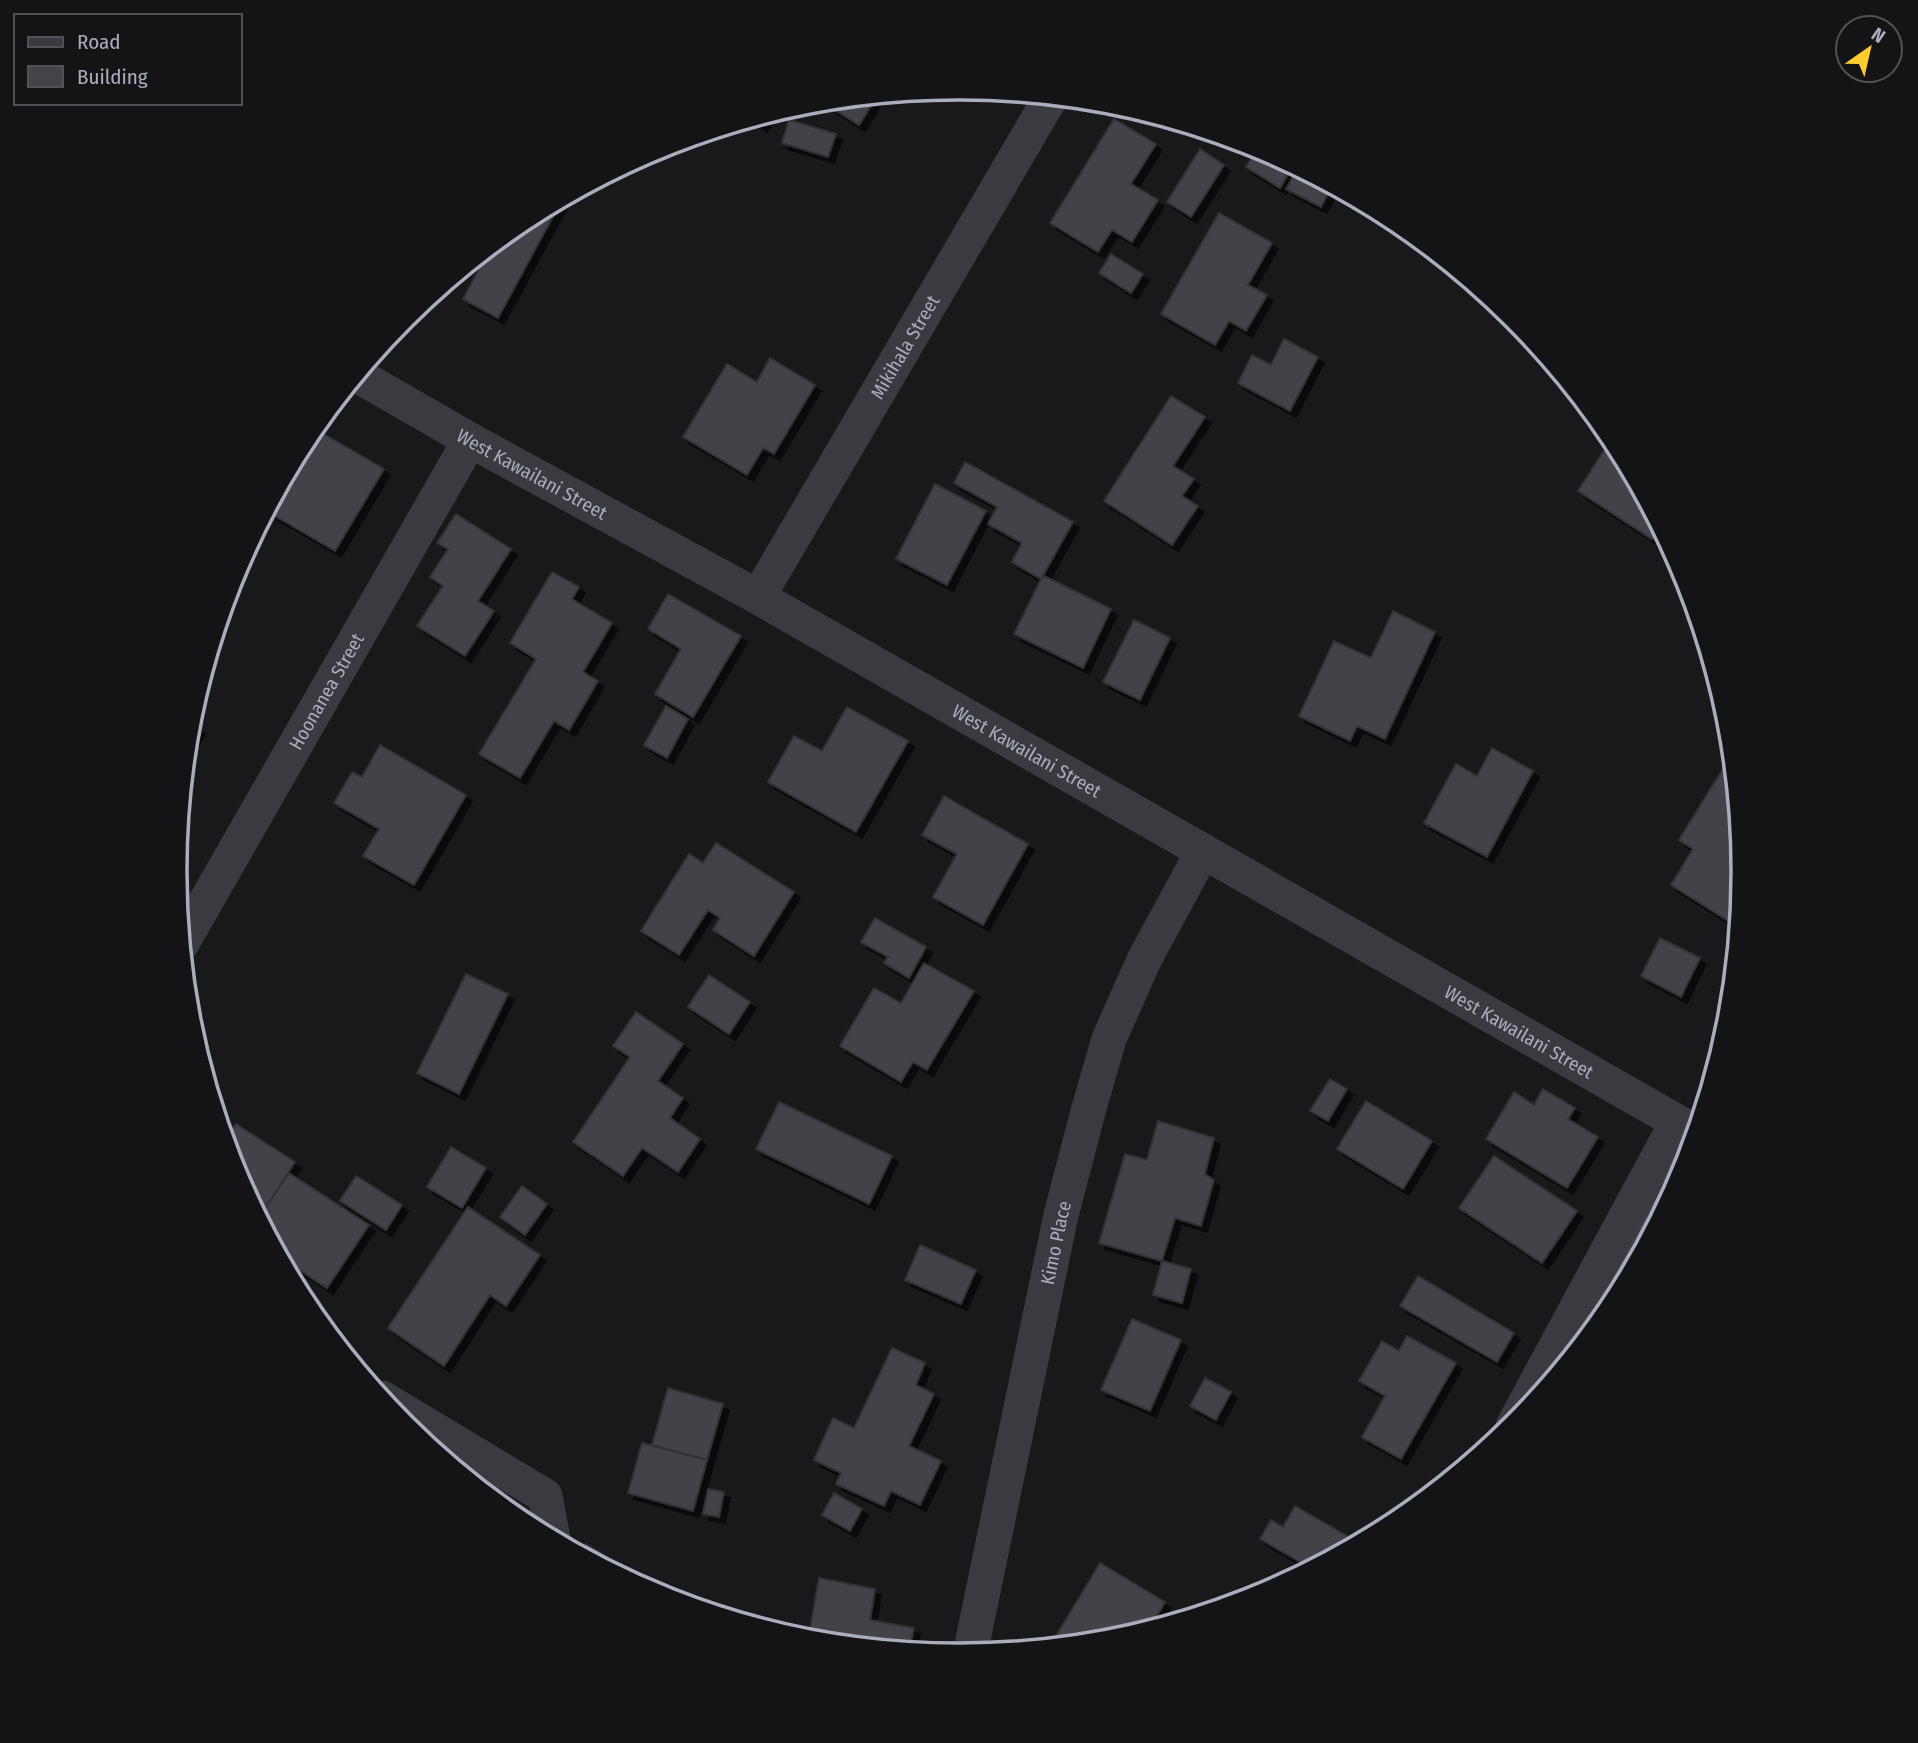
<svg xmlns="http://www.w3.org/2000/svg" width="1918" height="1743" viewBox="0 0 1918 1743" font-family="'Fira Sans Condensed',sans-serif">
	<style>
		.building { fill: #434348; stroke: #333337; stroke-width: 2; filter: url(#shadow) }
		.lines { fill: none; stroke-linecap: round; stroke-linejoin: round }
		.minor { stroke: #3a3a41; stroke-width: 35 }
		.labels { text-anchor: middle; stroke-width: 6; stroke-linejoin: round; paint-order: stroke }
		.street-label { font-size: 19px; fill: #aaaebc; stroke: #141416 }
		.rim { fill: none; stroke: #aaaebc; stroke-width: 3.5 }
	</style>
	<defs>
		<filter id="shadow"><feDropShadow dx="6" dy="6" stdDeviation="0" flood-color="#0009"/></filter>
	</defs>
	<rect width="100%" height="100%" fill="#19191b"/>
	<g class="building">
		<path d="M 877,96 L 859,125 L 821,101 Z"/>
		<path d="M 769,114 L 761,126 L 750,119 Z"/>
		<path d="M 1114,119 L 1156,144 L 1131,184 L 1158,200 L 1132,242 L 1112,230 L 1098,252 L 1050,223 Z"/>
		<path d="M 789,120 L 836,134 L 828,157 L 782,143 Z"/>
		<path d="M 1258,148 L 1291,169 L 1280,188 L 1246,167 Z"/>
		<path d="M 1200,149 L 1224,165 L 1191,217 L 1167,202 Z"/>
		<path d="M 1298,168 L 1332,186 L 1321,207 L 1286,189 Z"/>
		<path d="M 563,198 L 498,318 L 463,299 L 478,271 L 468,265 L 524,219 Z"/>
		<path d="M 1219,213 L 1272,243 L 1248,285 L 1267,295 L 1246,331 L 1229,321 L 1215,345 L 1161,314 Z"/>
		<path d="M 1111,254 L 1143,274 L 1131,293 L 1099,273 Z"/>
		<path d="M 1284,339 L 1318,357 L 1290,411 L 1238,383 L 1252,355 L 1271,365 Z"/>
		<path d="M 770,358 L 815,385 L 774,454 L 763,448 L 747,475 L 683,437 L 727,364 L 757,382 Z"/>
		<path d="M 1171,396 L 1205,417 L 1173,466 L 1194,479 L 1182,496 L 1198,506 L 1172,545 L 1104,501 Z"/>
		<path d="M 322,433 L 384,469 L 335,551 L 270,513 L 292,476 L 287,473 L 307,436 L 317,442 Z"/>
		<path d="M 1612,438 L 1660,527 L 1652,539 L 1578,491 Z"/>
		<path d="M 965,462 L 1073,522 L 1041,579 L 1012,562 L 1022,543 L 988,524 L 997,507 L 954,483 Z"/>
		<path d="M 935,484 L 986,511 L 947,585 L 896,559 Z"/>
		<path d="M 456,514 L 511,549 L 478,601 L 494,611 L 465,656 L 417,626 L 443,586 L 430,577 L 448,549 L 437,543 Z"/>
		<path d="M 552,572 L 579,587 L 572,599 L 612,623 L 583,672 L 598,681 L 569,730 L 554,721 L 520,778 L 479,754 L 536,659 L 510,643 Z"/>
		<path d="M 1044,576 L 1111,609 L 1083,668 L 1014,634 L 1041,579 Z"/>
		<path d="M 668,594 L 741,636 L 693,717 L 655,694 L 681,649 L 648,629 Z"/>
		<path d="M 1393,611 L 1435,632 L 1385,739 L 1357,726 L 1350,741 L 1299,716 L 1334,641 L 1371,658 Z"/>
		<path d="M 1134,620 L 1170,638 L 1140,700 L 1103,682 Z"/>
		<path d="M 666,706 L 688,719 L 667,758 L 644,745 Z"/>
		<path d="M 847,707 L 908,741 L 856,832 L 768,782 L 794,736 L 822,751 Z"/>
		<path d="M 190,723 L 199,728 L 187,751 Z"/>
		<path d="M 380,745 L 466,795 L 414,885 L 363,856 L 379,829 L 334,803 L 352,772 L 362,777 Z"/>
		<path d="M 1492,748 L 1533,771 L 1487,857 L 1424,823 L 1456,764 L 1477,776 Z"/>
		<path d="M 1724,767 L 1733,772 L 1743,872 L 1738,927 L 1671,885 L 1693,849 L 1679,840 Z"/>
		<path d="M 944,796 L 1028,844 L 983,925 L 933,897 L 957,854 L 922,835 Z"/>
		<path d="M 716,843 L 794,892 L 754,956 L 713,930 L 720,918 L 708,910 L 679,955 L 641,931 L 689,854 L 703,863 Z"/>
		<path d="M 875,918 L 926,947 L 909,978 L 884,963 L 888,957 L 861,942 Z"/>
		<path d="M 1660,938 L 1700,958 L 1681,997 L 1641,976 Z"/>
		<path d="M 924,963 L 974,991 L 927,1070 L 913,1062 L 901,1082 L 840,1046 L 874,988 L 901,1003 Z"/>
		<path d="M 466,974 L 508,994 L 459,1094 L 417,1073 Z"/>
		<path d="M 709,975 L 750,1002 L 729,1034 L 688,1007 Z"/>
		<path d="M 636,1012 L 683,1044 L 658,1081 L 683,1098 L 670,1118 L 700,1139 L 678,1172 L 642,1148 L 623,1176 L 573,1142 L 630,1057 L 613,1046 Z"/>
		<path d="M 1330,1079 L 1347,1089 L 1328,1121 L 1310,1111 Z"/>
		<path d="M 1543,1089 L 1575,1108 L 1568,1119 L 1598,1137 L 1567,1188 L 1486,1139 L 1514,1092 L 1534,1105 Z"/>
		<path d="M 1366,1101 L 1432,1141 L 1403,1189 L 1337,1149 Z"/>
		<path d="M 779,1102 L 892,1156 L 869,1204 L 756,1149 Z"/>
		<path d="M 1158,1121 L 1214,1138 L 1205,1174 L 1214,1180 L 1201,1226 L 1175,1218 L 1162,1261 L 1099,1243 L 1125,1154 L 1147,1160 Z"/>
		<path d="M 236,1124 L 295,1162 L 259,1218 L 235,1171 L 225,1140 Z"/>
		<path d="M 451,1147 L 486,1168 L 462,1208 L 427,1187 Z"/>
		<path d="M 1494,1156 L 1577,1211 L 1542,1263 L 1459,1208 Z"/>
		<path d="M 289,1173 L 369,1225 L 327,1288 L 281,1258 L 259,1218 Z"/>
		<path d="M 356,1176 L 402,1205 L 386,1230 L 340,1201 Z"/>
		<path d="M 1664,1182 L 1674,1188 L 1611,1307 L 1584,1340 L 1577,1335 Z"/>
		<path d="M 522,1186 L 547,1204 L 525,1235 L 500,1217 Z"/>
		<path d="M 468,1207 L 540,1255 L 506,1306 L 490,1295 L 444,1366 L 388,1328 Z"/>
		<path d="M 920,1245 L 976,1270 L 961,1304 L 905,1280 Z"/>
		<path d="M 1162,1261 L 1191,1269 L 1182,1303 L 1153,1295 Z"/>
		<path d="M 1418,1276 L 1514,1333 L 1497,1362 L 1400,1306 Z"/>
		<path d="M 1132,1319 L 1181,1340 L 1150,1411 L 1101,1390 Z"/>
		<path d="M 1407,1336 L 1456,1363 L 1401,1459 L 1362,1437 L 1385,1396 L 1359,1381 L 1382,1341 L 1399,1351 Z"/>
		<path d="M 892,1348 L 925,1363 L 916,1385 L 934,1394 L 909,1446 L 941,1461 L 920,1505 L 891,1491 L 884,1506 L 836,1484 L 841,1473 L 814,1460 L 833,1418 L 854,1428 Z"/>
		<path d="M 1205,1378 L 1231,1392 L 1216,1420 L 1190,1406 Z"/>
		<path d="M 668,1388 L 723,1404 L 707,1460 L 652,1445 Z"/>
		<path d="M 642,1443 L 707,1460 L 693,1511 L 628,1493 Z"/>
		<path d="M 708,1489 L 724,1492 L 719,1517 L 703,1514 Z"/>
		<path d="M 834,1493 L 862,1509 L 850,1531 L 822,1515 Z"/>
		<path d="M 1295,1506 L 1354,1540 L 1350,1547 L 1303,1572 L 1307,1566 L 1260,1539 L 1271,1520 L 1283,1527 Z"/>
		<path d="M 586,1544 L 620,1565 L 616,1573 L 580,1554 Z"/>
		<path d="M 1100,1563 L 1165,1602 L 1149,1629 L 1112,1641 L 1050,1646 Z"/>
		<path d="M 819,1578 L 875,1589 L 870,1620 L 914,1628 L 909,1651 L 808,1641 Z"/>
	</g>
	<g class="lines">
		<g class="minor">
			<path id="s1" d="M 357,375 L 470,440 L 758,597 L 1695,1132"/>
			<path id="s2" d="M 758,597 L 1051,97"/>
			<path id="s3" d="M 182,943 L 470,440"/>
			<path d="M 382,1398 L 545,1496 L 553,1539"/>
			<path d="M 1513,1426 L 1677,1122"/>
			<path id="s4" d="M 970,1654 L 1061,1215 L 1089,1108 L 1109,1039 L 1144,960 L 1203,851"/>
		</g>
	</g>
	<g class="labels">
		<g class="street-label">
			<text dy="7" stroke="none"><textPath href="#s2" startOffset="290">Mikihala Street</textPath></text>
			<text dy="7" stroke="none"><textPath href="#s1" startOffset="201">West Kawailani Street</textPath></text>
			<text dy="7" stroke="none"><textPath href="#s3" startOffset="290">Hoonanea Street</textPath></text>
			<text dy="7" stroke="none"><textPath href="#s1" startOffset="768">West Kawailani Street</textPath></text>
			<text dy="7" stroke="none"><textPath href="#s1" startOffset="1335">West Kawailani Street</textPath></text>
			<text dy="7" stroke="none"><textPath href="#s4" startOffset="420">Kimo Place</textPath></text>
		</g>
	</g>
	<path d="M0 0H1918V1743H0ZM958 100H960A771 771 0 0 1 1731 871V872A771 771 0 0 1 960 1643H958A771 771 0 0 1 187 872V871A771 771 0 0 1 958 100Z" fill="#141416" fill-rule="evenodd"/>
	<path class="rim" d="M958 100H960A771 771 0 0 1 1731 871V872A771 771 0 0 1 960 1643H958A771 771 0 0 1 187 872V871A771 771 0 0 1 958 100Z"/>
	<rect x="14" y="14" width="228" height="91" fill="#141416" stroke="#505258" stroke-width="2"/>
	<rect x="28" y="37" width="35" height="10" fill="#3a3a41" stroke="#505258" stroke-width="2"/>
	<text x="77" y="49" font-size="21" fill="#aaaebc">Road</text>
	<rect x="28" y="66" width="35" height="21" fill="#434348" stroke="#505258" stroke-width="2"/>
	<text x="77" y="84" font-size="21" fill="#aaaebc">Building</text>
	<g transform="translate(1869 49) rotate(34)"><circle r="33" fill="#141416" stroke="#505258" stroke-width="2"/>
	<path d="M0-5L12 26L0 18L-12 26Z" fill="#fdcc2f"/>
	<text y="-10" font-size="19" font-weight="bold" text-anchor="middle" fill="#aaaebc">N</text>
	</g>
</svg>
